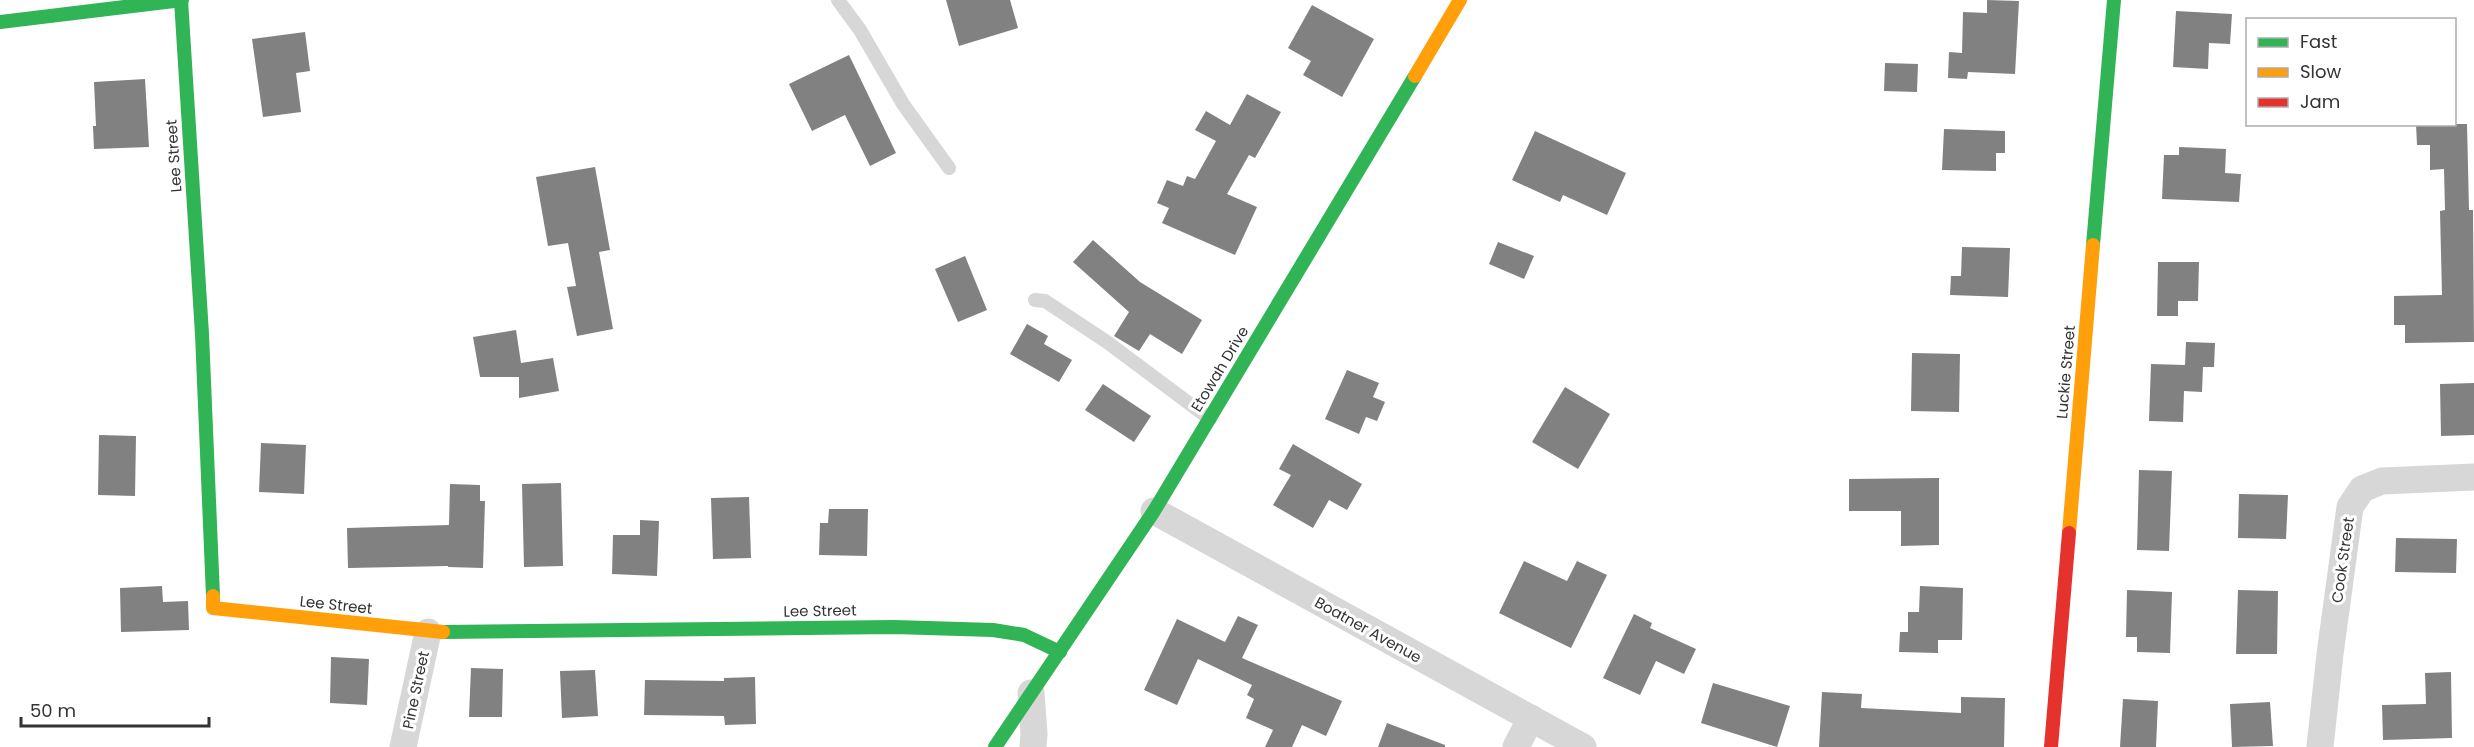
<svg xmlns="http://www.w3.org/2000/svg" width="2474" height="747" viewBox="0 0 2474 747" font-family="Poppins,sans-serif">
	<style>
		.building { fill: #818181 }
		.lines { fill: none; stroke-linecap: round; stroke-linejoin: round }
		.lane { stroke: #d7d7d7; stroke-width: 14 }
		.street { stroke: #d7d7d7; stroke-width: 27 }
		.fast { stroke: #30b455; stroke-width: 14 }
		.slow { stroke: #ff9f0a; stroke-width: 14 }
		.jam { stroke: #e5322d; stroke-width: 14 }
		.labels { text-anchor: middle; stroke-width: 6; stroke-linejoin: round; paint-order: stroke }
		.street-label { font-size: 15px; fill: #333; stroke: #fff }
	</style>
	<rect width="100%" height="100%" fill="#fff"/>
	<g class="building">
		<path d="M 946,0 L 1010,0 L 1018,28 L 959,46 Z"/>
		<path d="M 1987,0 L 2019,1 L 2015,74 L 1968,72 L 1967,79 L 1948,78 L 1949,52 L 1962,53 L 1963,12 L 1987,13 Z"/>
		<path d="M 1312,5 L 1374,39 L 1342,97 L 1303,75 L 1311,61 L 1288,48 Z"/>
		<path d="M 2176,11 L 2232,14 L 2230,44 L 2209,43 L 2208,69 L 2173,67 Z"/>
		<path d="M 305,32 L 310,71 L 296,73 L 301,112 L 263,117 L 252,39 Z"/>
		<path d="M 849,55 L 896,153 L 870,166 L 845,115 L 812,131 L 789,84 Z"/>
		<path d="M 1885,63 L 1918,64 L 1917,92 L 1884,91 Z"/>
		<path d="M 145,79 L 149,147 L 94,149 L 93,126 L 96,126 L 94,82 Z"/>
		<path d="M 1247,94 L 1281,112 L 1255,158 L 1249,155 L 1227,194 L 1257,207 L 1235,255 L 1162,223 L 1169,208 L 1157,203 L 1167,180 L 1183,186 L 1187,176 L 1195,179 L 1216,141 L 1195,130 L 1206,111 L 1230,125 Z"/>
		<path d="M 2416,124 L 2467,124 L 2469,210 L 2473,210 L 2474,342 L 2405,343 L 2405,325 L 2394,325 L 2394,296 L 2442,295 L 2440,211 L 2445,210 L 2444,169 L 2430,170 L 2430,145 L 2417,145 Z"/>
		<path d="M 1944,129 L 2005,131 L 2005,153 L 1996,153 L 1996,171 L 1942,170 Z"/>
		<path d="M 1535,131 L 1626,173 L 1607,215 L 1563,195 L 1560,202 L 1512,180 Z"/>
		<path d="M 2179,147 L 2226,149 L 2225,173 L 2241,174 L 2239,202 L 2162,199 L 2164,155 L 2179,155 Z"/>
		<path d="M 595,167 L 610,250 L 599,252 L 613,329 L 577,336 L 567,287 L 576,286 L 568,243 L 548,246 L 536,177 Z"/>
		<path d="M 1093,240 L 1140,282 L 1202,320 L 1182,354 L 1150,334 L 1139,351 L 1114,336 L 1129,312 L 1073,262 Z"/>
		<path d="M 1498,242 L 1534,256 L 1524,279 L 1489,264 Z"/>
		<path d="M 1962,247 L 2010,248 L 2008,297 L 1950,295 L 1951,276 L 1961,276 Z"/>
		<path d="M 965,256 L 987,310 L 958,322 L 935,269 Z"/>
		<path d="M 2158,262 L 2199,262 L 2198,301 L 2178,301 L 2178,316 L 2157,316 Z"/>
		<path d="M 1027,324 L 1048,336 L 1044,344 L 1072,360 L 1059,382 L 1010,354 Z"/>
		<path d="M 516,330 L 521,363 L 553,358 L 559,391 L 519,398 L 519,377 L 480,377 L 473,337 Z"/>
		<path d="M 2186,342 L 2215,343 L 2214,367 L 2203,367 L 2202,392 L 2184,391 L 2183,422 L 2149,421 L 2151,364 L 2185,365 Z"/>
		<path d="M 1912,353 L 1960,354 L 1959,412 L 1911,411 Z"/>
		<path d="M 1347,370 L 1379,383 L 1373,397 L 1385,402 L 1377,421 L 1366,417 L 1359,434 L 1325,419 Z"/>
		<path d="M 2474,383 L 2474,435 L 2441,436 L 2440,384 Z"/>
		<path d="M 1103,384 L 1151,416 L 1134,442 L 1085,410 Z"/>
		<path d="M 1565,387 L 1610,414 L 1578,469 L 1532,442 Z"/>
		<path d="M 99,435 L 136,436 L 135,496 L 98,495 Z"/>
		<path d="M 261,443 L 306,445 L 304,494 L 259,492 Z"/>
		<path d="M 1293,444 L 1362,484 L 1347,510 L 1329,500 L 1313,528 L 1273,505 L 1291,475 L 1279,469 Z"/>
		<path d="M 2139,470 L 2172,471 L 2169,551 L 2137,550 Z"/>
		<path d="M 1939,478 L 1939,545 L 1901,546 L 1901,511 L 1849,511 L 1849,479 Z"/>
		<path d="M 561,483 L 563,566 L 524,567 L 522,484 Z"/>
		<path d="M 450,484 L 480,485 L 480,501 L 485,501 L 483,568 L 448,567 L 448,566 L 348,568 L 347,528 L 449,525 Z"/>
		<path d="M 2239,494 L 2288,495 L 2286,539 L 2238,538 Z"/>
		<path d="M 749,497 L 751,558 L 713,559 L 711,498 Z"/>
		<path d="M 829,509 L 868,509 L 867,556 L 819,555 L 820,523 L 828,523 Z"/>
		<path d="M 640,520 L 659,521 L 657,576 L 612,574 L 613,535 L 640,535 Z"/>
		<path d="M 2396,538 L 2457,539 L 2456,573 L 2395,572 Z"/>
		<path d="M 1524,561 L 1567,581 L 1577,561 L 1607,575 L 1571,648 L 1499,613 Z"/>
		<path d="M 162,586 L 163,602 L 188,601 L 189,630 L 121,632 L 120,588 Z"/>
		<path d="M 1920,586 L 1963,588 L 1962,640 L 1938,640 L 1938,653 L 1899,652 L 1900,632 L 1908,632 L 1908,612 L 1919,612 Z"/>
		<path d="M 2127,590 L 2172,592 L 2170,653 L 2137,652 L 2137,637 L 2126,637 Z"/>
		<path d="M 2238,590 L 2278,591 L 2277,654 L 2236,654 Z"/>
		<path d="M 1634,614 L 1652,623 L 1650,628 L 1696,649 L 1684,674 L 1656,661 L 1640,695 L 1603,678 Z"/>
		<path d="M 1238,616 L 1258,625 L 1242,658 L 1342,701 L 1326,736 L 1302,725 L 1292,747 L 1265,747 L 1273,730 L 1246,718 L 1254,699 L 1247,695 L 1252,685 L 1198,659 L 1177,705 L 1144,690 L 1177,619 L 1225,642 Z"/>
		<path d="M 331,657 L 369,659 L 367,705 L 330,703 Z"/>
		<path d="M 471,668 L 503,669 L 502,717 L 469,717 Z"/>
		<path d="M 595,670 L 598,716 L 562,718 L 560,671 Z"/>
		<path d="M 2451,672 L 2452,738 L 2383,740 L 2382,705 L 2426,704 L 2425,673 Z"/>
		<path d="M 755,677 L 756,724 L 725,725 L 724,716 L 644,715 L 645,680 L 724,681 L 724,678 Z"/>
		<path d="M 1713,683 L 1790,706 L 1777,747 L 1701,723 Z"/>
		<path d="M 1822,692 L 1862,694 L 1861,708 L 1961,713 L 1961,697 L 2005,698 L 2004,747 L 1819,747 Z"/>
		<path d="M 2123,699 L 2158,701 L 2156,747 L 2120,747 Z"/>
		<path d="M 2270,702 L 2273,746 L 2232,747 L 2230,704 Z"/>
		<path d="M 1387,723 L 1445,745 L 1445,747 L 1378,747 Z"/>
	</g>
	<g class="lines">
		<g class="lane">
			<path d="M 838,0 L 860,30 L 903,104 L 949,168"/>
			<path d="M 1035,300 L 1045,301 L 1107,342 L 1210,419"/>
		</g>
		<g class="street">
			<path d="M 1154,511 L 1583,747"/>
			<path d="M 1031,693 L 1034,734 L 1033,747"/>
			<path d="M 403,747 L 428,632"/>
			<path d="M 1516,747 L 1531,718"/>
			<path d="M 2320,747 L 2330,654 L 2350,507 L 2362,489 L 2382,481 L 2474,477"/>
		</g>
		<g class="fast">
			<path d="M 181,0 L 202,334 L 213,596"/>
			<path d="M 0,22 L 182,0"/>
			<path d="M 2093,245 L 2114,0"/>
			<path d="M 443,632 L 894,627 L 993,630 L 1024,635 L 1060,652"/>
			<path d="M 995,747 L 1154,511 L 1415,76"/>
		</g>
		<g class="slow">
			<path d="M 1415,76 L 1460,0"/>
			<path d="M 2069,533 L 2093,245"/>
			<path d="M 213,596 L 213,608 L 443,632"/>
		</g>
		<path class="jam" d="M 2051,747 L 2069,533"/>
	</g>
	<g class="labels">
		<g class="street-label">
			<text transform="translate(174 156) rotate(-94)" y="5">Lee Street</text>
			<text transform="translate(1220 369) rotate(-59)" y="5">Etowah Drive</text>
			<text transform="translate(2066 372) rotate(-85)" y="5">Luckie Street</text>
			<text transform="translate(2343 560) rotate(-82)" y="5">Cook Street</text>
			<text transform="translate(336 605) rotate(6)" y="5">Lee Street</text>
			<text transform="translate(820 611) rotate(-1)" y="5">Lee Street</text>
			<text transform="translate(1368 630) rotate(29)" y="5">Boatner Avenue</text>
			<text transform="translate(416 690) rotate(-78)" y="5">Pine Street</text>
		</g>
	</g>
	<rect x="2246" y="18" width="210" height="108" fill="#ffffff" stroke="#adadad" stroke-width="1.5"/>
	<rect x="2258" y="38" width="30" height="9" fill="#30b455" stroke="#adadad" stroke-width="1.5"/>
	<text x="2300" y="48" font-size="18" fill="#333333">Fast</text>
	<rect x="2258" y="68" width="30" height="9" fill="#ff9f0a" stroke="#adadad" stroke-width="1.5"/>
	<text x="2300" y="78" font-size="18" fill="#333333">Slow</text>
	<rect x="2258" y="98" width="30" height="9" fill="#e5322d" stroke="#adadad" stroke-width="1.5"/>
	<text x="2300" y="108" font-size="18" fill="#333333">Jam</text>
	<path d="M21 717v9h188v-9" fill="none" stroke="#333333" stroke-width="3"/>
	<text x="30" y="717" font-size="18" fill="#333333" stroke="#ffffff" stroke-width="4.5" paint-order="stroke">50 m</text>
</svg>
